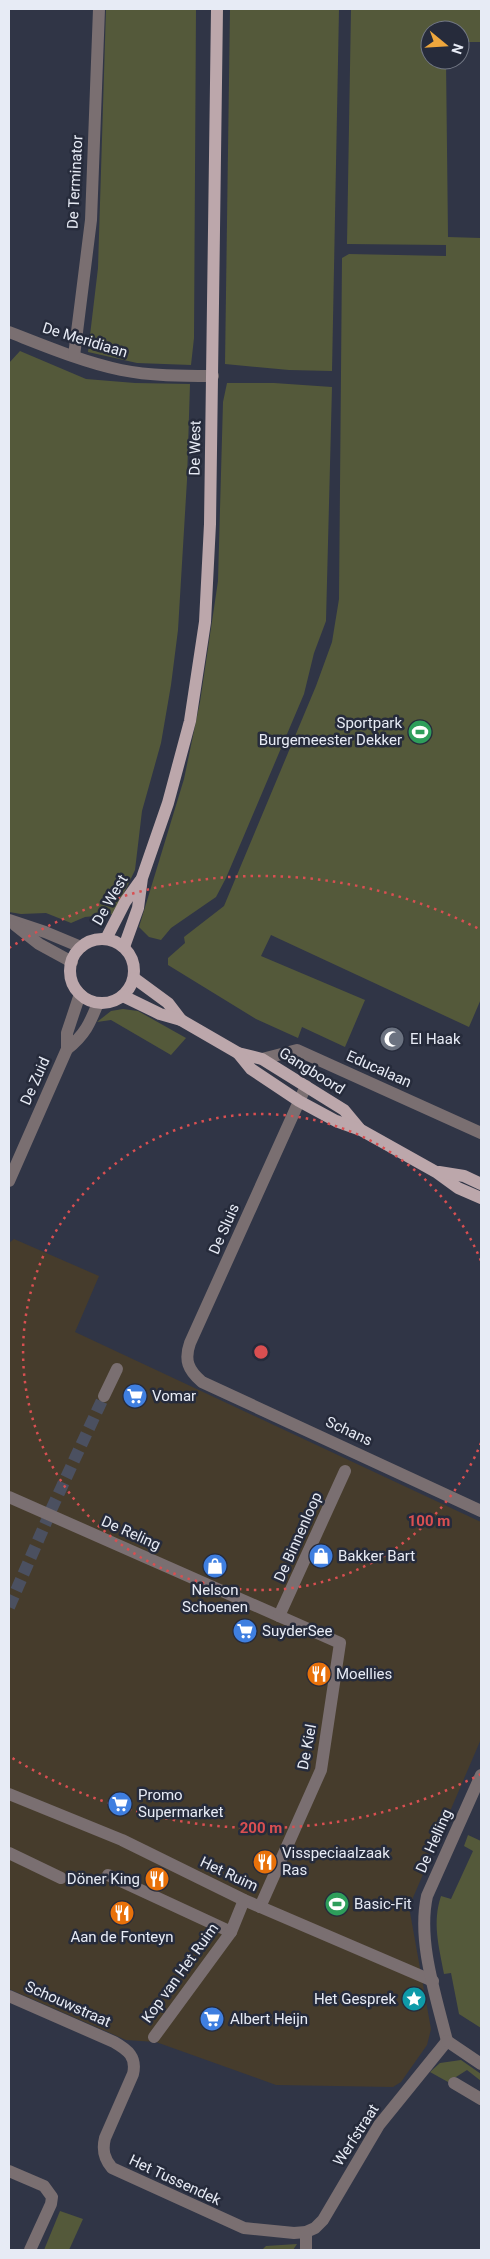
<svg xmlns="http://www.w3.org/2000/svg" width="490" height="2259" viewBox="0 0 490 2259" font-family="Roboto,sans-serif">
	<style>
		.commercial { fill: #463c2c }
		.green { fill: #54593a }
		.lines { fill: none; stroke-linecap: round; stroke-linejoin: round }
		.minor-tunnel { stroke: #4b5060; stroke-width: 12; stroke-dasharray: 12 6; stroke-linecap: butt }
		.minor { stroke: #7a6f71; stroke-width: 12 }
		.major { stroke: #bca7ab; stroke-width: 12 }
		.ring { fill: none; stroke: #d94f51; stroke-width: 2.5; stroke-dasharray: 2.5 5 }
		.labels { text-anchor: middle; stroke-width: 5; stroke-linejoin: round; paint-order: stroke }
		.street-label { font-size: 15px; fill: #e7ebf5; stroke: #262b3b }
		.poi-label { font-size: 15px; fill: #e7ebf5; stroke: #262b3b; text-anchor: start }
		.centre { fill: #d94f51; stroke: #262b3b; stroke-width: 2.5 }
		.ring-label { font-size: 15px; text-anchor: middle; font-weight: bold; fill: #d94f51; stroke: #262b3b; stroke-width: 5; stroke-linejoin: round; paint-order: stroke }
	</style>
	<rect width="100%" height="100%" fill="#303546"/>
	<path class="commercial" d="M 14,1239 L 99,1276 L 75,1332 L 481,1522 L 481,1739 L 409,1907 L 431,2029 L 427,2045 L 401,2082 L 393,2087 L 276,2085 L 156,2042 L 126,2040 L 9,1989 L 9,1243 Z"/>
	<g class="green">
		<path d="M 106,9 L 196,9 L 194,338 L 191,365 L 137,363 L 88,352 L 98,268 Z"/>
		<path d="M 230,9 L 339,9 L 332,371 L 289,370 L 225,364 Z"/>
		<path d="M 351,9 L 481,9 L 481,42 L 460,42 L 460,30 L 430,30 L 430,60 L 446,60 L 448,237 L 481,238 L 481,999 L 469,1027 L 271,935 L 261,956 L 365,1000 L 345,1047 L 302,1027 L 298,1038 L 256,1019 L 168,965 L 168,958 L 185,943 L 184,937 L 224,906 L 316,686 L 332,642 L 339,599 L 342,258 L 349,254 L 446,256 L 446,245 L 347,244 Z"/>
		<path d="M 20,351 L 86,379 L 135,383 L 190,384 L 187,480 L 178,630 L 171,685 L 161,743 L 142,811 L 135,870 L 114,914 L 85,917 L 71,923 L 46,913 L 21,914 L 9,912 L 9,363 Z"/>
		<path d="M 227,383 L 274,383 L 332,387 L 326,621 L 314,653 L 304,694 L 226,878 L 216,897 L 171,928 L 161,940 L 149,937 L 139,927 L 184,779 L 200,702 L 218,581 L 223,402 Z"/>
		<path d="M 123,1009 L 138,1011 L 186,1038 L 171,1055 L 111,1020 L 97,1022 L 111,1011 Z"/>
		<path d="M 468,1835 L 481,1841 L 481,2028 L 459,2014 L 451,1973 L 444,1974 C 439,1946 432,1923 441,1896 L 451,1899 L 473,1851 L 464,1846 Z"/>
		<path d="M 461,2060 L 481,2074 L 481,2081 L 467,2070 L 448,2082 L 430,2072 L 440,2063 Z"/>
		<path d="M 60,2211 L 83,2219 L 69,2250 L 44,2250 Z"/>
		<path d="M 297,2244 L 293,2250 L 262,2250 L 266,2246 Z"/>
	</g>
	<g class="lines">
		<g class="minor-tunnel">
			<path d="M 51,1510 L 104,1396"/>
			<path d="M 9,1607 L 47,1520"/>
		</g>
		<g class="minor">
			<path d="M 9,332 C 45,346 83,362 121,370 C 150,376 183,376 213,376"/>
			<path d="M 74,356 L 91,220 L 99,9"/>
			<path d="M 9,920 L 45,932 L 81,947"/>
			<path d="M 15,925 L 39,944 L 72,962"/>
			<path d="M 67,1049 C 85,1035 90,1023 98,1003"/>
			<path d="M 262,1059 L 297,1050 L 481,1133"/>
			<path d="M 306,1086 L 190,1343 C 184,1360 188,1370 202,1382 L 481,1511"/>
			<path d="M 9,1181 L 67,1049 L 67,1033 L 80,994"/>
			<path d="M 104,1396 L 117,1369"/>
			<path d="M 9,1497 L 340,1643 L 321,1770 L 260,1907"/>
			<path d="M 279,1616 L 345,1471"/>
			<path d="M 9,1794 L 122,1840 L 244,1900 L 433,1981"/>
			<path d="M 9,1853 L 61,1878"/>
			<path d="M 108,1875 L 231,1932"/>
			<path d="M 9,1996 L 114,2042 C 128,2050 137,2057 133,2074 L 105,2138 C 102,2150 104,2159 112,2168 L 244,2228 L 294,2233 L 306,2232 L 315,2228 L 323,2220 L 379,2125 L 447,2041"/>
			<path d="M 154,2037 L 231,1932 L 244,1900"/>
			<path d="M 447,2041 C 436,1996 417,1941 427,1896 L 481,1775"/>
			<path d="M 447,2041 L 481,2064"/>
			<path d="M 454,2083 L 481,2099"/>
			<path d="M 9,2171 L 44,2186 L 52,2197 L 51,2204 L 30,2250"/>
			<path d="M 306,2232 L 306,2250"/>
		</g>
		<g class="major">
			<circle cx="102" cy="971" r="32"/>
			<path d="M 106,939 L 125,902 L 140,881"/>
			<path d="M 124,947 L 138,908 L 142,878 L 168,803 L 190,721 L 205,622 L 210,524 L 217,9"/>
			<path d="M 134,978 L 168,1003 L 181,1020"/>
			<path d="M 123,996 L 160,1014 L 181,1020 L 238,1053 L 262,1059 L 344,1110 L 359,1128"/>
			<path d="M 238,1053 L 251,1069 L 299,1101 L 336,1121 L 361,1130 L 436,1172 L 458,1188 L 481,1198"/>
			<path d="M 439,1172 L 464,1176 L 481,1184"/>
		</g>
	</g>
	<g class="ring">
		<path d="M481 1443A238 238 0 1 1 481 1261"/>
		<path d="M481 1774A476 476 0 0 1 9 1756M9 948A476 476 0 0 1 481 930"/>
	</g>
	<defs>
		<symbol id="stadium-disc" viewBox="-11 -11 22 22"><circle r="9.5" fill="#2e9e5b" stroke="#262b3b"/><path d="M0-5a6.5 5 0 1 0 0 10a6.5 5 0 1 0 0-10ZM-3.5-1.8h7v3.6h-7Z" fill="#fff"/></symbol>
		<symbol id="mosque-disc" viewBox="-11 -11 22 22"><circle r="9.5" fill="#6b7280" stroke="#262b3b"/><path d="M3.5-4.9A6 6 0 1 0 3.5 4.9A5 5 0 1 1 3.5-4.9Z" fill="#fff"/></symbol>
		<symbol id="supermarket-disc" viewBox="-11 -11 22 22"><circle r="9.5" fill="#3f7fe0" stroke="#262b3b"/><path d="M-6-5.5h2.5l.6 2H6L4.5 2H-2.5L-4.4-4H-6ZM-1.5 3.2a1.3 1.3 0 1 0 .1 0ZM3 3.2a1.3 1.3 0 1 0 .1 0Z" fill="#fff"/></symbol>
		<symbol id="shop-disc" viewBox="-11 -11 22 22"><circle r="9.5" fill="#3f7fe0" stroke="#262b3b"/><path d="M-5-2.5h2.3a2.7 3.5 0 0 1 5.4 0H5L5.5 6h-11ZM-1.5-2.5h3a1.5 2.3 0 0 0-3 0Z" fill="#fff"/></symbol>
		<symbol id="restaurant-disc" viewBox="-11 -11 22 22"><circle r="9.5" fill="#e8710a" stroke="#262b3b"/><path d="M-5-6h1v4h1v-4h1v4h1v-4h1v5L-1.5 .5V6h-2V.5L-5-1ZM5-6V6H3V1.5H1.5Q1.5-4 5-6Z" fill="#fff"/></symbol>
		<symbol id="sight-disc" viewBox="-11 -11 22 22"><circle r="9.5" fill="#0f9aa8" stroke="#262b3b"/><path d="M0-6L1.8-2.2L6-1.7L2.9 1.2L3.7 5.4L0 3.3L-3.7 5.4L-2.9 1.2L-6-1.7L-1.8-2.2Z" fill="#fff"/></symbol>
	</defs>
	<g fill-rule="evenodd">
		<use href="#stadium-disc" x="406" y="718" width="28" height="28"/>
		<use href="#mosque-disc" x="378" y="1025" width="28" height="28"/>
		<use href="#supermarket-disc" x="121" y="1382" width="28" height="28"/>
		<use href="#shop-disc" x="307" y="1542" width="28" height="28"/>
		<use href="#shop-disc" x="201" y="1552" width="28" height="28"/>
		<use href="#supermarket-disc" x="231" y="1617" width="28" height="28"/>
		<use href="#restaurant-disc" x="305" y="1660" width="28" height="28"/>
		<use href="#supermarket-disc" x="106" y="1790" width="28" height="28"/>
		<use href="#restaurant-disc" x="251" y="1848" width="28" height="28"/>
		<use href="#restaurant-disc" x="143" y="1865" width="28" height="28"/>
		<use href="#stadium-disc" x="323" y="1890" width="28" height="28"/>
		<use href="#restaurant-disc" x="108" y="1899" width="28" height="28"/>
		<use href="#sight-disc" x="400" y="1985" width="28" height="28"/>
		<use href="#supermarket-disc" x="198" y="2005" width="28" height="28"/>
	</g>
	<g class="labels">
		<g class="street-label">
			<text transform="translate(75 182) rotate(-87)" y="5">De Terminator</text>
			<text transform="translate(85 340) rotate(17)" y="5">De Meridiaan</text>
			<text transform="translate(195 448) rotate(-89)" y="5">De West</text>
			<text transform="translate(110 900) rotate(-60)" y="5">De West</text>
			<text transform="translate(379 1069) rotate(24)" y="5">Educalaan</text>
			<text transform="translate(312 1071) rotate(32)" y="5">Gangboord</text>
			<text transform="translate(35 1081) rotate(-66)" y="5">De Zuid</text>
			<text transform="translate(224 1229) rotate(-66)" y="5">De Sluis</text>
			<text transform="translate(349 1431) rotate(25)" y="5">Schans</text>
			<text transform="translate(131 1533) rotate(24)" y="5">De Reling</text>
			<text transform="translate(298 1537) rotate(-66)" y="5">De Binnenloop</text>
			<text transform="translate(307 1747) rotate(-79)" y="5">De Kiel</text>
			<text transform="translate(434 1841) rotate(-66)" y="5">De Helling</text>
			<text transform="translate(229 1874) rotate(25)" y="5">Het Ruim</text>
			<text transform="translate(180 1973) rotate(-54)" y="5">Kop van Het Ruim</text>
			<text transform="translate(68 2004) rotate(24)" y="5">Schouwstraat</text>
			<text transform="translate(356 2135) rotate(-57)" y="5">Werfstraat</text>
			<text transform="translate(175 2180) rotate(25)" y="5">Het Tussendek</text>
		</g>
		<g class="poi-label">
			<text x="402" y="728" text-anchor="end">Sportpark<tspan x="402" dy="17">Burgemeester Dekker</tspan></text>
			<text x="410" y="1044">El Haak</text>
			<text x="152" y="1401">Vomar</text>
			<text x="338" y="1561">Bakker Bart</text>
			<text x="215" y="1595" text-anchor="middle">Nelson<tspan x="215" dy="17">Schoenen</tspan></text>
			<text x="262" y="1636">SuyderSee</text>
			<text x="336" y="1679">Moellies</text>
			<text x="138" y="1800">Promo<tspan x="138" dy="17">Supermarket</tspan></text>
			<text x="282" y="1858">Visspeciaalzaak<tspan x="282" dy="17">Ras</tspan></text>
			<text x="140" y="1884" text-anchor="end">Döner King</text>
			<text x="354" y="1909">Basic-Fit</text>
			<text x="122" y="1942" text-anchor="middle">Aan de Fonteyn</text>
			<text x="396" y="2004" text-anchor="end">Het Gesprek</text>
			<text x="230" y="2024">Albert Heijn</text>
		</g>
	</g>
	<circle cx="261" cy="1352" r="8" class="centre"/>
	<g class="ring-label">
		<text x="429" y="1526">100 m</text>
		<text x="261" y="1833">200 m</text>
	</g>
	<rect width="490" height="2259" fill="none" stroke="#e7ebf5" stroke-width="20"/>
	<g transform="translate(445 45) rotate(108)"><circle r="24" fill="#262b3b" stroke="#737885"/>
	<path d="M0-4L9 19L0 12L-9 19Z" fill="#efa73d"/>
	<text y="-8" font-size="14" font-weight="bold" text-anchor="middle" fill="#e7ebf5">N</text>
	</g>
</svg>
